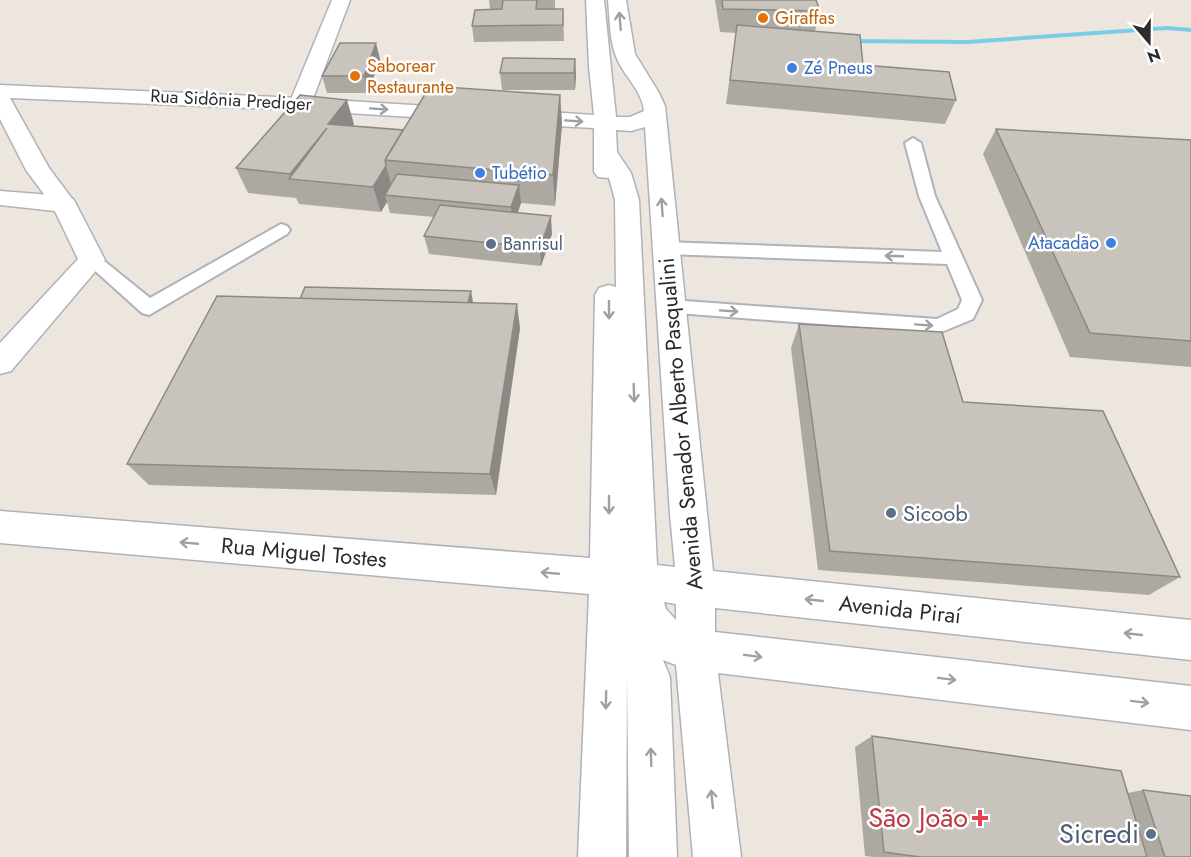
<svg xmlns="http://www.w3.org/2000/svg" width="1191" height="857" viewBox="0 0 1191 857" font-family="Jost,sans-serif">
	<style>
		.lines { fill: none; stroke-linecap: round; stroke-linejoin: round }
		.stream { fill: #79cee7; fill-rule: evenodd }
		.lane-casing { stroke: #afb2bb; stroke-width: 4 }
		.street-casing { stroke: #afb2bb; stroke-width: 3 }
		.secondary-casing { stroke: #afb2bb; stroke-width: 3 }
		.lane { fill: #fff; fill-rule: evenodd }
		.street { fill: #fff; fill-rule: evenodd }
		.secondary { fill: #fff; fill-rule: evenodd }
		.wall { fill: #aca9a3 }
		.shaded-wall { fill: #8c8984 }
		.building { fill: #c8c4bd; stroke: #8c8984; stroke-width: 1.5 }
		.oneway { stroke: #a0a0a0 }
		.food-dot { fill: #e8710a; stroke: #fff; stroke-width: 2 }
		.shop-dot { fill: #3f7fe0; stroke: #fff; stroke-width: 2 }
		.service-dot { fill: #5c6f8a; stroke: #fff; stroke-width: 2 }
		.health-dot { fill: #e0444e; stroke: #fff; stroke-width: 2 }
		.labels { text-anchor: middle; stroke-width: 5; stroke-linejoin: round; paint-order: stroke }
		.far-food-label { font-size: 18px; fill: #c56008; stroke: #fff; text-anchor: start }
		.far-shop-label { font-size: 18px; fill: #366cbe; stroke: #fff; text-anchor: start }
		.far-street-label { font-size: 18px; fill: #2c2c2c; stroke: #fff }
		.far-service-label { font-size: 18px; fill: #4e5e75; stroke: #fff; text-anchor: start }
		.street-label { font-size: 22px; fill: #2c2c2c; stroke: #fff }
		.service-label { font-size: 22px; fill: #4e5e75; stroke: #fff; text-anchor: start }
		.near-health-label { font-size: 27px; fill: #be3a42; stroke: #fff; text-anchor: end }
		.near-service-label { font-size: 27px; fill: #4e5e75; stroke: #fff; text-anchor: end }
	</style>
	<rect width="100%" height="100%" fill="#ece6df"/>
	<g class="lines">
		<path class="stream" d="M 1167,26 L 1191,28 L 1191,32 L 1167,30 L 967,44 L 845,43 L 842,41 L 845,39 L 967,40 Z"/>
		<defs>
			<g id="lane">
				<path d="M 913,138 L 921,143 L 935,196 L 982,300 L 973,319 L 939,333 L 664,312 L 661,307 L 664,302 L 671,300 L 937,319 L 958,309 L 962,300 L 947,264 L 665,254 L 659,252 L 656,248 L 659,244 L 665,242 L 942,252 L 919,196 L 905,143 Z"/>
				<path d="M 281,224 L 287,226 L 290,230 L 287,234 L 149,315 L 142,313 L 83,260 L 86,256 L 98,256 L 150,298 Z"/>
			</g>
			<g id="street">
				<path d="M 332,0 L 350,0 L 311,104 L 307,108 L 300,110 L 293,108 L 289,104 Z"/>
				<path d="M 0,191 L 64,196 L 73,199 L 76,204 L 73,209 L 64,212 L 0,205 Z"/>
			</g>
			<g id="secondary">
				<path d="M 586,0 L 604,0 L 616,117 L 630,117 L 644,111 C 642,91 626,78 618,61 C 609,42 610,20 608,0 L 626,0 L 635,54 L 659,93 L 665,106 L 713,571 L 1191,620 L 1191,660 L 715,608 L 715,632 L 1191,686 L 1191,730 L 718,673 L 741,857 L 693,857 L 676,665 L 663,660 L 670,677 L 677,857 L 629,857 L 627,676 L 626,857 L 578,857 L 589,594 L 0,543 L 0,511 L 590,558 L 595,295 L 599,288 L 609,285 L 616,287 L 615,200 L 609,178 L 598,177 L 594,172 L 594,128 L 517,124 L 509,122 L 506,117 L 509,112 L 517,110 L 594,115 L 589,67 ZM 645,127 L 670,514 L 675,567 L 657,565 L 639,200 L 631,173 L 617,152 L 616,130 L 631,131 ZM 664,602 L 676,604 L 676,620 L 666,609 Z"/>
				<path d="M 0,85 L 300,98 L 460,108 L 468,109 L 471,114 L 468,119 L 460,120 L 300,110 L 10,98 L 49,168 L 76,204 L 105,260 L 11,371 L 0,374 L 0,343 L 78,259 L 52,205 L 26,170 L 0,119 Z"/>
			</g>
		</defs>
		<use href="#lane" class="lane-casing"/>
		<use href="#street" class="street-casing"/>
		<use href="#secondary" class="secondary-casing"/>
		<use href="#lane" class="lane"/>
		<use href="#street" class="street"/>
		<use href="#secondary" class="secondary"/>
	</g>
	<g class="wall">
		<path d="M 489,0 L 555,0 L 555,9 L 563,9 L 564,41 L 474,42 L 472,26 L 490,9 Z"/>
		<path d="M 715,0 L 816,0 L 820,11 L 815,31 L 863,65 L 956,100 L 945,124 L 726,104 L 736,33 L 720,32 Z"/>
		<path d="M 380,59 L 368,93 L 327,93 L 322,76 Z"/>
		<path d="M 575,59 L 576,76 L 575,90 L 502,90 L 500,73 Z"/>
		<path d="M 560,95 L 562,124 L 555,206 L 521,203 L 518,213 L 552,234 L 541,266 L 429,254 L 424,236 L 434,217 L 390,213 L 387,202 L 381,212 L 299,204 L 296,198 L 248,193 L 236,168 L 354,124 L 353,126 L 403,130 Z"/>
		<path d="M 996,129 L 1191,140 L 1191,367 L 1070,357 L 983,154 Z"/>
		<path d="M 473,303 L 520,328 L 496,495 L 149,485 L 127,464 Z"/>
		<path d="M 799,324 L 963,402 L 1180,577 L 1149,595 L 818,570 L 791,348 Z"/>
		<path d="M 872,736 L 1128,793 L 1143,790 L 1191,857 L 874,857 L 865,856 L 855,747 Z"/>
	</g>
	<g class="shaded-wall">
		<path d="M 376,43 L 380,59 L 368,93 L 364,76 Z"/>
		<path d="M 575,59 L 576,76 L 575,90 L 574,73 Z"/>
		<path d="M 560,95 L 562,124 L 555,206 L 553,175 Z"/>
		<path d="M 347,100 L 354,124 L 337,148 L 328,124 Z"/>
		<path d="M 327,128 L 292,180 L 290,174 Z"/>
		<path d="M 386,166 L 393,191 L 385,195 L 387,202 L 381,212 L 373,187 Z"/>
		<path d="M 519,185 L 521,203 L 513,224 L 511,207 Z"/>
		<path d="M 551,216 L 552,234 L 541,266 L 540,248 Z"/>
		<path d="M 471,291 L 474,308 L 466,310 Z"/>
		<path d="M 517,304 L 520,328 L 496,495 L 490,474 Z"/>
	</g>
	<g class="building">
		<path d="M 503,0 L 537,0 L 536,9 L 563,9 L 563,25 L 472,26 L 475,10 L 502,9 Z"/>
		<path d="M 722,0 L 816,0 L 820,11 L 723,9 Z"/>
		<path d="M 737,25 L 860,35 L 863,65 L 949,72 L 956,100 L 730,80 Z"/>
		<path d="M 340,43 L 376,43 L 364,76 L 322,76 Z"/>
		<path d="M 503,58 L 575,59 L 574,73 L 500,73 Z"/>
		<path d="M 430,86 L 560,95 L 553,175 L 385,160 Z"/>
		<path d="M 300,95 L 347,100 L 328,124 L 403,130 L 385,160 L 386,166 L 373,187 L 289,179 L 327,128 L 290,174 L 236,168 Z"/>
		<path d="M 996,129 L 1191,140 L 1191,341 L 1090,333 Z"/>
		<path d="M 397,174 L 519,185 L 511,207 L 385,195 Z"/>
		<path d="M 440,205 L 551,216 L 540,248 L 424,236 Z"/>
		<path d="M 305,287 L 471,291 L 468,303 L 300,299 Z"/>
		<path d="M 217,296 L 517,304 L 490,474 L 127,464 Z"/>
		<path d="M 799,324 L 942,332 L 963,402 L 1103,411 L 1180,577 L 830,551 Z"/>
		<path d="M 872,736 L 1121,771 L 1147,857 L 920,857 L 884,852 Z"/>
		<path d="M 1143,790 L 1191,796 L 1191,857 L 1165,857 Z"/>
	</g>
	<defs><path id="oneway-shaft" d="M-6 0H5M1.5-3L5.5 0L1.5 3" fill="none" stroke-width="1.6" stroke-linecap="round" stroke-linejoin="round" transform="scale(1.5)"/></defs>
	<g class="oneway">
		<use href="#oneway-shaft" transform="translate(620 21) rotate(-95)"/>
		<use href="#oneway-shaft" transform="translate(379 109) rotate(4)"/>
		<use href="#oneway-shaft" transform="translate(574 121) rotate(4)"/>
		<use href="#oneway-shaft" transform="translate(662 207) rotate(-94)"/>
		<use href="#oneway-shaft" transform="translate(894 256) rotate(-178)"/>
		<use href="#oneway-shaft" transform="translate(609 310) rotate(90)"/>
		<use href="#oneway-shaft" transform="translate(729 311) rotate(4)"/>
		<use href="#oneway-shaft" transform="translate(924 325) rotate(4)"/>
		<use href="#oneway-shaft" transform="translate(634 393) rotate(88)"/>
		<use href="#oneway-shaft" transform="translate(609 505) rotate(90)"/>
		<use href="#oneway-shaft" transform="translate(189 543) rotate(-175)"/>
		<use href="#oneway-shaft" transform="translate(550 573) rotate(-175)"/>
		<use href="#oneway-shaft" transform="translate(814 600) rotate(-174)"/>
		<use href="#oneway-shaft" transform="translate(1133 634) rotate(-174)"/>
		<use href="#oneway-shaft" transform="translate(753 656) rotate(7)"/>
		<use href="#oneway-shaft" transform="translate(947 679) rotate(7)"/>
		<use href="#oneway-shaft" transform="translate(606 700) rotate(91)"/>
		<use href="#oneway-shaft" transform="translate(1140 702) rotate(7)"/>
		<use href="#oneway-shaft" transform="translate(651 757) rotate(-92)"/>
		<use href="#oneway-shaft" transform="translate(712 799) rotate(-96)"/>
	</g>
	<g class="food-dot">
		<circle cx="763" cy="18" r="6"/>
		<circle cx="355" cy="76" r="6"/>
	</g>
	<g class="shop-dot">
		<circle cx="792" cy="68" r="6"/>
		<circle cx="480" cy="173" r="6"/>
		<circle cx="1111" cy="243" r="6"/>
	</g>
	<g class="service-dot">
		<circle cx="491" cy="244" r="6"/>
		<circle cx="891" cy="513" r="6"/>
		<circle cx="1151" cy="834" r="6"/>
	</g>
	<path class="health-dot" d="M977 809h6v6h6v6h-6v6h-6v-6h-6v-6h6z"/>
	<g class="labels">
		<g class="far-food-label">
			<text x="775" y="24">Giraffas</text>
			<text x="367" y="72">Saborear<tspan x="367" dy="21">Restaurante</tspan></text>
		</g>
		<g class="far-shop-label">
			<text x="804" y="74">Zé Pneus</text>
			<text x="492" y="179">Tubétio</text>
			<text x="1099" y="249" text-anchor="end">Atacadão</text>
		</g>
		<g class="far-street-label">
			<text transform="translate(231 100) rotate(3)" y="6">Rua Sidônia Prediger</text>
		</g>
		<g class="far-service-label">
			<text x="503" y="250">Banrisul</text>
		</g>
		<g class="street-label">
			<text transform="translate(680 424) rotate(-95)" y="8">Avenida Senador Alberto Pasqualini</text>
			<text transform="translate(304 552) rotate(5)" y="8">Rua Miguel Tostes</text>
			<text transform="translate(900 609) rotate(6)" y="8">Avenida Piraí</text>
		</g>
		<g class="service-label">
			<text x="903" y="521">Sicoob</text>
		</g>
		<g class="near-health-label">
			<text x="968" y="827">São João</text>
		</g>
		<g class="near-service-label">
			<text x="1139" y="843">Sicredi</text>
		</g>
	</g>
	<g transform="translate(1149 42) rotate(160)" stroke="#ffffff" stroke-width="4.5" paint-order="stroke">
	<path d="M0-4.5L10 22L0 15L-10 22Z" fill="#2c2c2c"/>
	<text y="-9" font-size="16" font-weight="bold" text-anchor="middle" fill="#2c2c2c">N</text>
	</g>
</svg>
